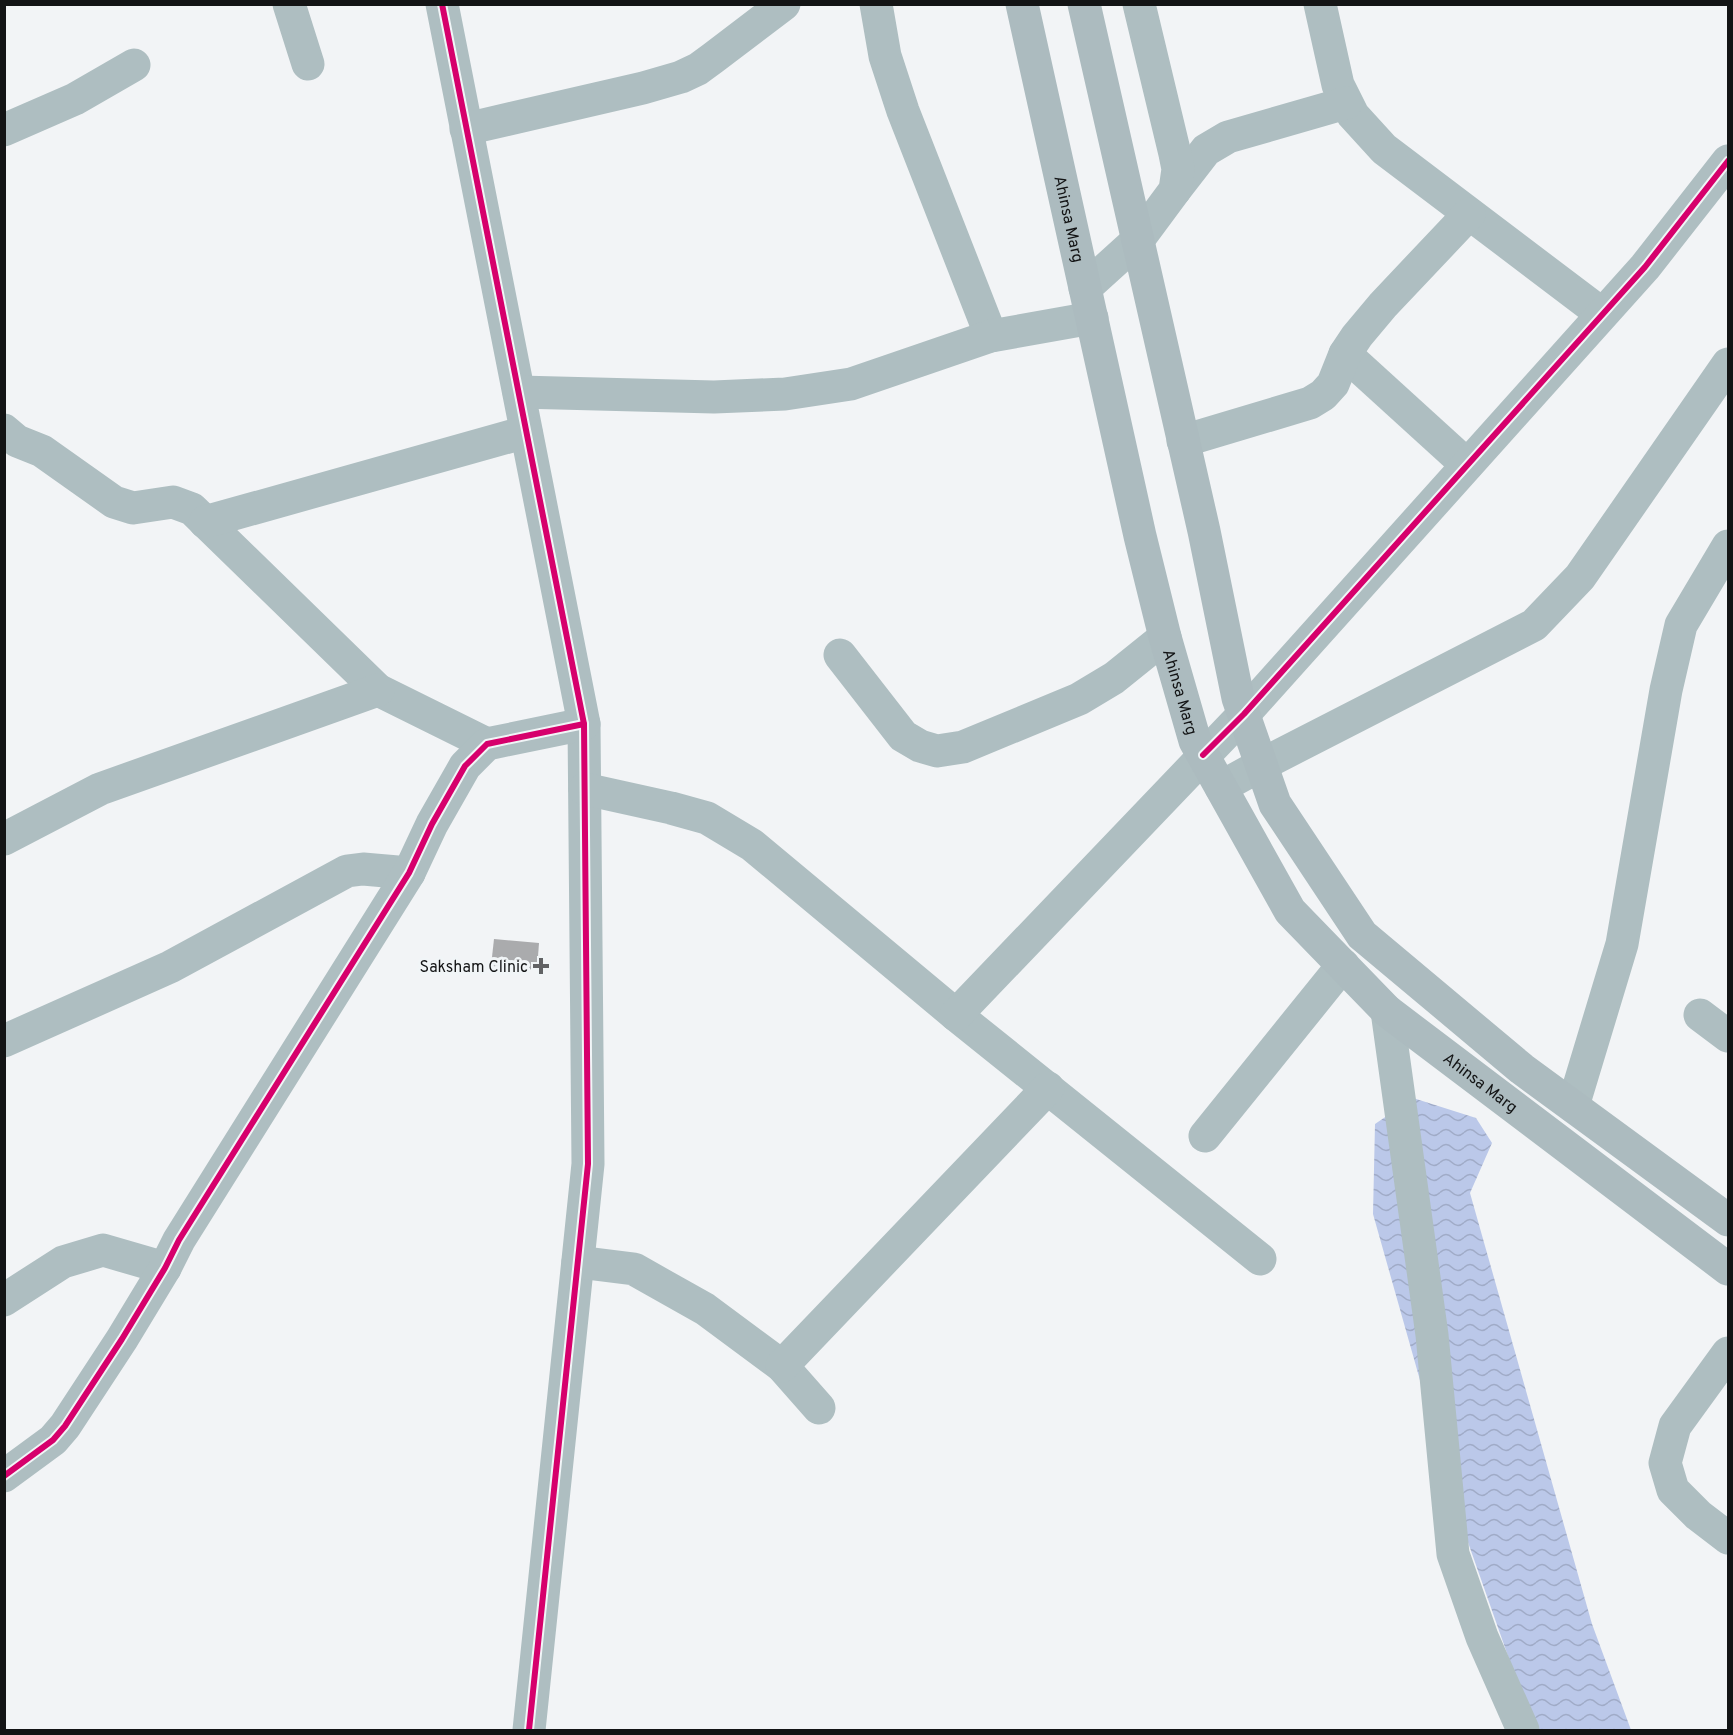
<svg xmlns="http://www.w3.org/2000/svg" width="1733" height="1735" viewBox="0 0 1733 1735" font-family="Overpass,sans-serif">
	<style>
		.water { fill: url(#water-waves) }
		.building { fill: #aaabad }
		.lines { fill: none; stroke-linecap: round; stroke-linejoin: round }
		.minor { stroke: #aebec1; stroke-width: 33 }
		.highway { stroke: #acbbbf; stroke-width: 33 }
		.cycleway-casing { stroke: #f1f5f7; stroke-width: 10 }
		.cycleway { stroke: #d6006c; stroke-width: 6 }
		.poi-dot { fill: #616264; stroke: #f1f5f7; stroke-width: 2 }
		.labels { text-anchor: middle; stroke-width: 6; stroke-linejoin: round; paint-order: stroke }
		.street-label { font-size: 16px; fill: #131415; stroke: #f1f5f7 }
		.poi-label { font-size: 16px; fill: #131415; stroke: #f1f5f7; text-anchor: end }
	</style>
	<defs>
		<pattern id="water-waves" width="16" height="10" patternUnits="userSpaceOnUse" patternTransform="scale(1.5)"><rect width="16" height="10" fill="#bbc8e9"/><path d="M0 5q4-4 8 0t8 0" fill="none" stroke="#a0abc7"/></pattern>
	</defs>
	<rect width="100%" height="100%" fill="#f2f4f6"/>
	<path class="water" d="M 1413,1098 L 1476,1118 L 1492,1143 L 1470,1193 L 1592,1624 L 1631,1730 L 1534,1730 L 1457,1511 L 1373,1214 L 1375,1124 Z"/>
	<path class="building" d="M 494,939 L 539,943 L 537,970 L 491,966 Z"/>
	<g class="lines">
		<g class="minor">
			<path d="M 289,4 L 308,64"/>
			<path d="M 442,4 L 584,724 L 588,1164 L 529,1730"/>
			<path d="M 876,4 L 885,56 L 903,111 L 991,336"/>
			<path d="M 1320,4 L 1338,85 L 1353,115 L 1384,149 L 1602,314"/>
			<path d="M 466,129 L 643,88 L 681,77 L 698,69 L 713,58 L 784,4"/>
			<path d="M 4,130 L 75,99 L 134,65"/>
			<path d="M 1175,190 L 1206,150 L 1228,137 L 1346,103"/>
			<path d="M 1085,288 L 1138,240 L 1175,190 L 1178,169 L 1175,154 L 1139,4"/>
			<path d="M 1345,354 L 1467,465"/>
			<path d="M 519,392 L 714,397 L 785,394 L 851,384 L 991,336 L 1092,318"/>
			<path d="M 4,430 L 17,441 L 42,451 L 114,502 L 133,508 L 173,502 L 192,509 L 378,690 L 487,744"/>
			<path d="M 1183,441 L 1310,403 L 1323,395 L 1333,384 L 1345,354 L 1357,336 L 1383,305 L 1469,214"/>
			<path d="M 205,522 L 526,432"/>
			<path d="M 840,655 L 903,736 L 920,746 L 937,751 L 963,747 L 1079,699 L 1114,678 L 1165,637"/>
			<path d="M 1221,787 L 1261,765 L 1534,625 L 1580,577 L 1728,364"/>
			<path d="M 585,789 L 671,808 L 707,818 L 752,845 L 956,1015 L 1260,1259"/>
			<path d="M 4,839 L 100,789 L 378,690"/>
			<path d="M 1387,1011 L 1432,1335 L 1453,1554 L 1482,1637 L 1523,1730"/>
			<path d="M 956,1015 L 1244,714 L 1645,267 L 1728,161"/>
			<path d="M 1700,1015 L 1728,1036"/>
			<path d="M 4,1041 L 170,967 L 347,871 L 363,869 L 409,873"/>
			<path d="M 1573,1106 L 1622,944 L 1666,690 L 1681,625 L 1728,546"/>
			<path d="M 1205,1136 L 1343,965"/>
			<path d="M 578,1262 L 634,1269 L 705,1309 L 782,1366 L 819,1408"/>
			<path d="M 4,1300 L 63,1262 L 103,1250 L 165,1268"/>
			<path d="M 1728,1353 L 1675,1426 L 1665,1463 L 1673,1490 L 1698,1515 L 1728,1538"/>
			<path d="M 782,1366 L 1048,1088"/>
			<path d="M 4,1476 L 53,1440 L 65,1426 L 122,1339 L 165,1268 L 179,1240 L 409,873 L 432,824 L 465,766 L 487,744 L 584,724"/>
		</g>
		<g class="highway">
			<path id="s1" d="M 1022,4 L 1140,536 L 1165,637 L 1195,741 L 1290,911 L 1387,1011 L 1728,1269"/>
			<path d="M 1084,4 L 1204,531 L 1238,698 L 1275,804 L 1362,935 L 1522,1069 L 1728,1220"/>
		</g>
		<defs>
			<g id="cycleway">
				<path d="M 442,4 L 584,724 L 588,1164 L 529,1730"/>
				<path d="M 1203,755 L 1244,714 L 1645,267 L 1728,161"/>
				<path d="M 4,1476 L 53,1440 L 65,1426 L 122,1339 L 165,1268 L 179,1240 L 409,873 L 432,824 L 465,766 L 487,744 L 584,724"/>
			</g>
		</defs>
		<use href="#cycleway" class="cycleway-casing"/>
		<use href="#cycleway" class="cycleway"/>
	</g>
	<path class="poi-dot" d="M538 957h6v6h6v6h-6v6h-6v-6h-6v-6h6z"/>
	<g class="labels">
		<g class="street-label">
			<text dy="6" stroke="none"><textPath href="#s1" startOffset="220">Ahinsa Marg</textPath></text>
			<text dy="6" stroke="none"><textPath href="#s1" startOffset="706">Ahinsa Marg</textPath></text>
			<text dy="6" stroke="none"><textPath href="#s1" startOffset="1209">Ahinsa Marg</textPath></text>
		</g>
		<g class="poi-label">
			<text x="528" y="972">Saksham Clinic</text>
		</g>
	</g>
	<rect width="1733" height="1735" fill="none" stroke="#131415" stroke-width="12"/>
</svg>
